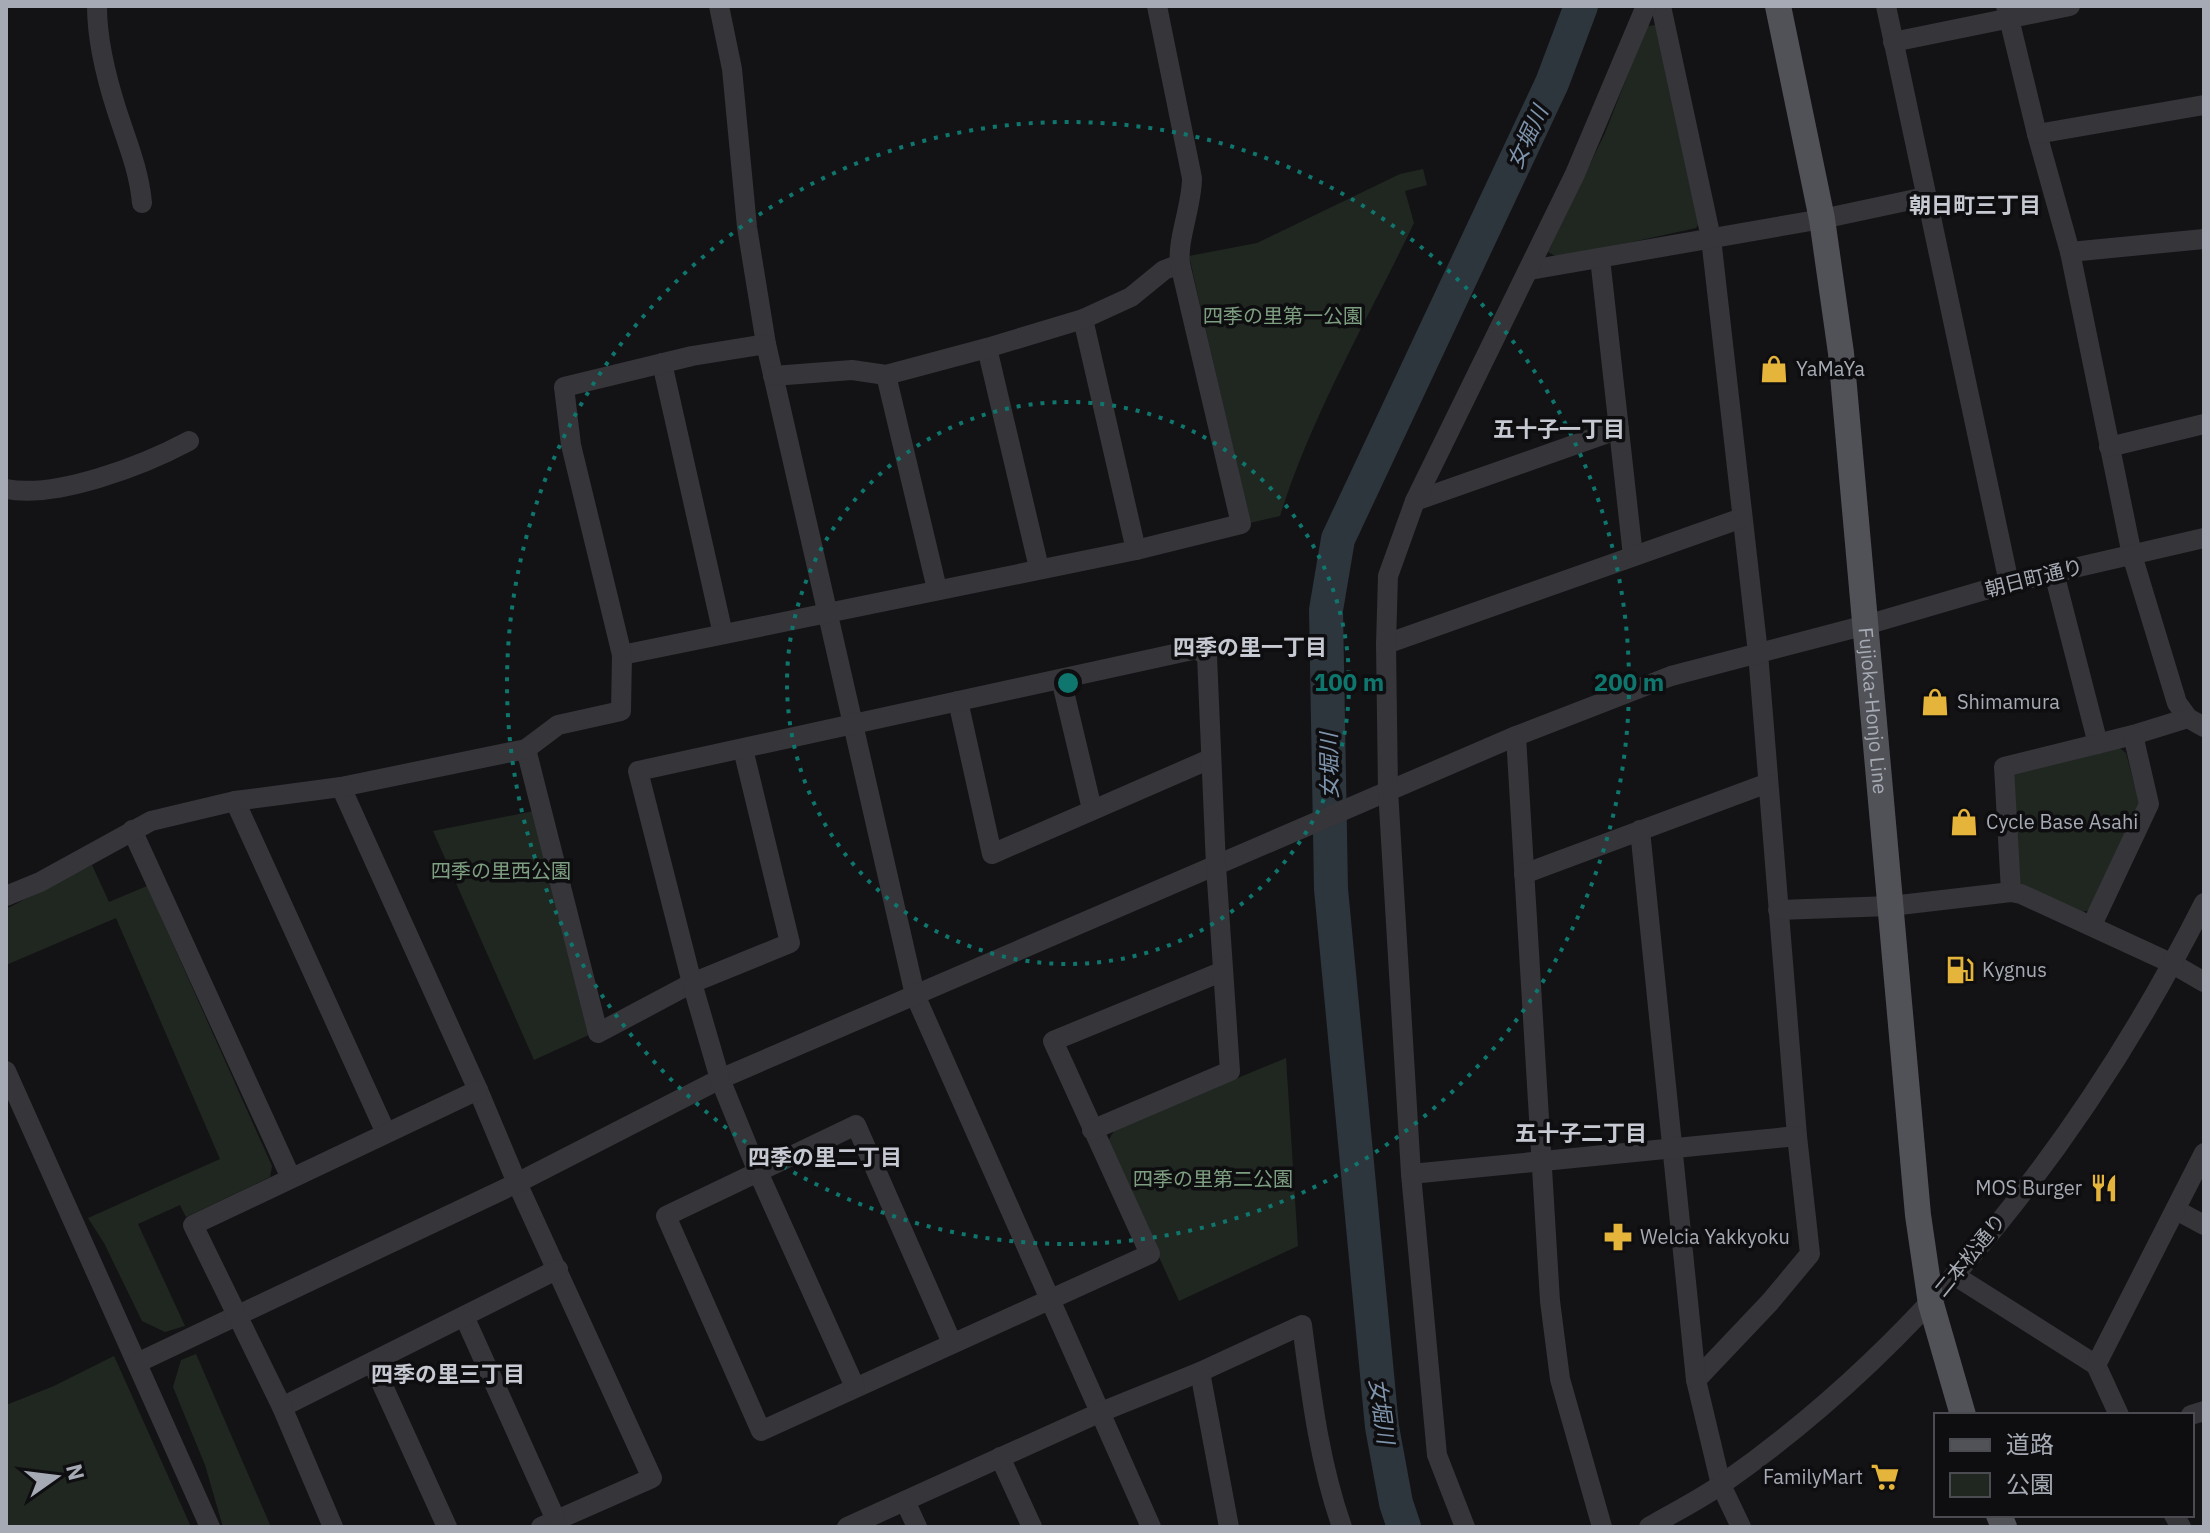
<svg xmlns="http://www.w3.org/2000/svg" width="2210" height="1533" viewBox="0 0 2210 1533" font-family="'IBM Plex Sans','Noto Sans JP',sans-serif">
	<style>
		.green { fill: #202721 }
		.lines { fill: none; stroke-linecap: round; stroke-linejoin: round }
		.river { stroke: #2d353d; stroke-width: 34 }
		.minor { stroke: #35353a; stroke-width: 20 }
		.major { stroke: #515258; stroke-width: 26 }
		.ring { fill: none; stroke: #0f766e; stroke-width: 4; stroke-dasharray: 4 8 }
		.labels { text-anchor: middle; stroke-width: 7; stroke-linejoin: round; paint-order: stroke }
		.park-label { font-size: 20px; fill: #7e9e81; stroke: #0e0e10 }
		.poi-label { font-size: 20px; fill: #a6aab4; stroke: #0e0e10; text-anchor: start }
		.street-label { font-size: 20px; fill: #a6aab4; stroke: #0e0e10 }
		.water-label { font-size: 22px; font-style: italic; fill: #7f95ad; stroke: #0e0e10 }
		.neighbourhood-label { font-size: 22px; font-weight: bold; fill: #c6c9d1; stroke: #0e0e10 }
		.centre { fill: #0f766e; stroke: #0e0e10; stroke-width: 4 }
		.ring-label { font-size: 24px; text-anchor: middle; font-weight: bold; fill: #0f766e; stroke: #0e0e10; stroke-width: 7; stroke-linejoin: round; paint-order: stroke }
	</style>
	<rect width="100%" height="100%" fill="#131315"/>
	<g class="green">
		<path d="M 1658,25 L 1701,220 L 1696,228 L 1559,258 L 1548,252 L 1605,133 L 1647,26 Z"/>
		<path d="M 1423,169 L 1427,185 L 1405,191 L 1414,223 C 1368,319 1312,414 1280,516 L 1250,523 L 1189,256 L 1257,243 L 1400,174 Z"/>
		<path d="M 2117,746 L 2126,753 L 2139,802 L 2090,910 L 2082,912 L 2022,888 L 2017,873 L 2010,781 L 2014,772 Z"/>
		<path d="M 534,811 L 591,1034 L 534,1060 L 433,831 Z"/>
		<path d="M 92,865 L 109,902 L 147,886 L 272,1166 L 270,1177 L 186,1217 L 180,1205 L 138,1224 L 185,1326 L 165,1332 L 142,1321 L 104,1243 L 88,1218 L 220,1159 L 116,918 L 6,965 L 6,909 Z"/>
		<path d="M 1286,1058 L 1298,1246 L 1179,1301 L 1107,1143 L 1115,1129 Z"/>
		<path d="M 196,1354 L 271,1527 L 223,1527 L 205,1465 L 173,1387 L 181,1360 Z"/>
		<path d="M 114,1356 L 191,1527 L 6,1527 L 6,1405 L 54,1386 Z"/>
	</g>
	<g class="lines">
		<path class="river" d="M 1404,1527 L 1396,1503 L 1382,1427 L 1331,889 L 1326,610 L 1338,539 L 1552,83 L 1581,6"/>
		<g class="minor">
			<path d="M 97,6 C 97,42 106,77 117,111 C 127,142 139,170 142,203"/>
			<path d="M 719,6 L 732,69 L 747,227 L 766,344 L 915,995 L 1151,1527"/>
			<path d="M 1661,6 L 1711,238 L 1758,653 L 1797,1136 L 1810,1254 L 1770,1302 L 1696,1380"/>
			<path d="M 1886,6 L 2009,583"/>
			<path d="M 2006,6 L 2037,134 L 2070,252 L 2132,555 L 2177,703 L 2188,718 L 2204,727"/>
			<path d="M 1893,42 L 2070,6"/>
			<path d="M 2037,134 L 2204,105"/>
			<path d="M 2070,252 L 2204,239"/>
			<path d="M 1600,258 L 1633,556"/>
			<path d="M 1530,270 L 1822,219 L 1925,197"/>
			<path d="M 1083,319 L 1136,550"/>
			<path d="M 987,348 L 1039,568"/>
			<path d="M 662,363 L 723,634"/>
			<path d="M 886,375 L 937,589"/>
			<path d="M 773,376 L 852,370 L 886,375 L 987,348 L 1083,319 L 1131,297 L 1164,270 L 1180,264"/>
			<path d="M 2109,447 L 2204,424"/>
			<path d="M 6,489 C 57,499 144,465 189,441"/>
			<path d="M 1415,501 L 1619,429"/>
			<path d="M 2054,573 L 2098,744"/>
			<path d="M 1386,644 L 1742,518"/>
			<path d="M 622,655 L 1136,550 L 1241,524 L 1180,264 C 1177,239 1192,206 1192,178 L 1157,6"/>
			<path d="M 1061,679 L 1092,809"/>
			<path d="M 958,701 L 992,854 L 1210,759"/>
			<path d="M 1516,736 L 1550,1301 L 1560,1379 L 1602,1527"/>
			<path d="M 526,749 L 598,1033 L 692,983 L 790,943 L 743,749"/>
			<path d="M 341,787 L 478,1090 L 517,1183 L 652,1478 L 541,1527"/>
			<path d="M 235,801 L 386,1133"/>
			<path d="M 132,830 L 291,1178"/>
			<path d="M 1640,830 L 1696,1380 L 1721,1485 L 1741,1527"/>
			<path d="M 1524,874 L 1768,783"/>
			<path d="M 2011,892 L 2004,767 L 2133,735 L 2188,718"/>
			<path d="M 6,896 L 40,882 L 151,821 L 235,801 L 341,787 L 526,749 L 558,725 L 621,711 L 622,655 L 571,445 L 564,387 L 692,356 L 766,344"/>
			<path d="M 1778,910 L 1891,906 L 2011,892 L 2021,894 L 2173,964 L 2204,982"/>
			<path d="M 2092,925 L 2149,804 L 2133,735"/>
			<path d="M 6,1071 L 210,1527"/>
			<path d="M 1411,1174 L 1797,1136"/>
			<path d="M 2176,1210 L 2204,1225"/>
			<path d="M 1954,1275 L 2096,1365 L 2119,1415"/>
			<path d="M 464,1316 L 556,1520"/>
			<path d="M 952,1343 L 856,1125 L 666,1216 L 761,1431 L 1150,1254 L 1053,1041 L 1221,972"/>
			<path d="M 372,1362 L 447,1527"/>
			<path d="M 137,1363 L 517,1183 L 720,1079 L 1516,736 L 1671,676 L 1866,625 L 2009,583 L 2204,538"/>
			<path d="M 2096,1365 L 2204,1153"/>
			<path d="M 1200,1372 L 1229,1527"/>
			<path d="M 855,1387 L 758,1172 L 720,1079 L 692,983 L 638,771 L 1197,649 L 1207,656 L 1216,866 L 1230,1071 L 1092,1130"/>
			<path d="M 282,1407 L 558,1269"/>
			<path d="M 2191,1415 L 2204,1411"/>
			<path d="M 1000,1457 L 1032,1527"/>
			<path d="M 905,1501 L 917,1527"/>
			<path d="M 2174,1515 L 2181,1527"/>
			<path d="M 333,1527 L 282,1407 L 193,1225 L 478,1090"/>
			<path d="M 847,1527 L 1101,1412 L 1200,1372 L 1302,1325 C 1311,1393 1319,1462 1342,1527"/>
			<path d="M 1465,1527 L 1437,1455 L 1411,1174 L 1388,790 L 1386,644 L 1388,576 L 1415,501 L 1575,174 L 1646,6"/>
			<path d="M 1649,1527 C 1673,1513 1699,1500 1722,1484 C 1929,1340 2091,1127 2204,903"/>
		</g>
		<g class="major">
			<path id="s1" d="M 1778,6 L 1822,219 L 1841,353 L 1918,1215 L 1931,1304 L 1963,1415"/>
			<path d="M 1999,1515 L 2004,1527"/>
		</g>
	</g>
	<g class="ring">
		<circle cx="1068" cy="683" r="281"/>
		<circle cx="1068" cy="683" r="561"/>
	</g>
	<defs>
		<symbol id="shop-bare" viewBox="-9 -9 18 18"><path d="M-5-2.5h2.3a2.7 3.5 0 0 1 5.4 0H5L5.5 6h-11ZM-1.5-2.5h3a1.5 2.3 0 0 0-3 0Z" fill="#e5b43b" stroke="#0e0e10" stroke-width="2.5" paint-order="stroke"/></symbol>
		<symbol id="fuel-bare" viewBox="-9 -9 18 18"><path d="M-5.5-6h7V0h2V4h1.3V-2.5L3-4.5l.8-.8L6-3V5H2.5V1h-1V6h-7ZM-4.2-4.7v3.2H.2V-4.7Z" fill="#e5b43b" stroke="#0e0e10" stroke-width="2.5" paint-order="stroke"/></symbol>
		<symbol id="restaurant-bare" viewBox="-9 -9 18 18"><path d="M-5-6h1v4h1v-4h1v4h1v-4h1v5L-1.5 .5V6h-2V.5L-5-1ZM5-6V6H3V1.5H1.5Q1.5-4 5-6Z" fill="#e5b43b" stroke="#0e0e10" stroke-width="2.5" paint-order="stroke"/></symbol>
		<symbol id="pharmacy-bare" viewBox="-9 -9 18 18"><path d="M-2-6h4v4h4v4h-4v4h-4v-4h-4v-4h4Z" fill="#e5b43b" stroke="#0e0e10" stroke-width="2.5" paint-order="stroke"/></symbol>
		<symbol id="supermarket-bare" viewBox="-9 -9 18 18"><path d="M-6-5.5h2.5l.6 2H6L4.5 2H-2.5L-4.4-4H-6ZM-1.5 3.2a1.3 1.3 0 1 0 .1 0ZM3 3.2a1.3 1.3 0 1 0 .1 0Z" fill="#e5b43b" stroke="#0e0e10" stroke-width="2.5" paint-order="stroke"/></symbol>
	</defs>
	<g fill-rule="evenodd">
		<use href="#shop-bare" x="1754" y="349" width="40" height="40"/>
		<use href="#shop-bare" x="1915" y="682" width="40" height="40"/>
		<use href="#shop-bare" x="1944" y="802" width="40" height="40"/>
		<use href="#fuel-bare" x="1940" y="950" width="40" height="40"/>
		<use href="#restaurant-bare" x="2084" y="1168" width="40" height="40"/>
		<use href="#pharmacy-bare" x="1598" y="1217" width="40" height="40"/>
		<use href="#supermarket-bare" x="1865" y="1457" width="40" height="40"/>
	</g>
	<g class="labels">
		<g class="park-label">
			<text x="1283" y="323">四季の里第一公園</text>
			<text x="501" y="878">四季の里西公園</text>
			<text x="1213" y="1186">四季の里第二公園</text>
		</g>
		<g class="poi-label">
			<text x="1796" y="376">YaMaYa</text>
			<text x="1957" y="709">Shimamura</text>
			<text x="1986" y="829">Cycle Base Asahi</text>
			<text x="1982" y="977">Kygnus</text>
			<text x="2082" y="1195" text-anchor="end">MOS Burger</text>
			<text x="1640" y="1244">Welcia Yakkyoku</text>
			<text x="1863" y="1484" text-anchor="end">FamilyMart</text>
		</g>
		<g class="street-label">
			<text transform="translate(2034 578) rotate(-14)" y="7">朝日町通り</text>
			<text dy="7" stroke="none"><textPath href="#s1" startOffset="712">Fujioka-Honjo Line</textPath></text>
			<text transform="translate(1970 1255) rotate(-51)" y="7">二本松通り</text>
		</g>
		<g class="water-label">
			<text transform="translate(1527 137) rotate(-65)" y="8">女堀川</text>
			<text transform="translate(1329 766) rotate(-91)" y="8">女堀川</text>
			<text transform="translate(1382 1411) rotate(82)" y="8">女堀川</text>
		</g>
		<g class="neighbourhood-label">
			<text x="1975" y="213">朝日町三丁目</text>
			<text x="1559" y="437">五十子一丁目</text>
			<text x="1250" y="655">四季の里一丁目</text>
			<text x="1581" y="1141">五十子二丁目</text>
			<text x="825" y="1165">四季の里二丁目</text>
			<text x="448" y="1382">四季の里三丁目</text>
		</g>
	</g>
	<circle cx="1068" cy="683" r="12" class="centre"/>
	<g class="ring-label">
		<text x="1349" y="691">100 m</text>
		<text x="1629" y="691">200 m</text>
	</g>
	<rect width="2210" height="1533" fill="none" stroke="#a6aab4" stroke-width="16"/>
	<rect x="1934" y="1413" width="260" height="104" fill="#0e0e10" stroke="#4b4c52" stroke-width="2"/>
	<rect x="1950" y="1439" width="40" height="12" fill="#515258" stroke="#4b4c52" stroke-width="2"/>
	<text x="2006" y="1453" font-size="24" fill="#a6aab4">道路</text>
	<rect x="1950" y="1473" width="40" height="24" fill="#202721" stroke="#4b4c52" stroke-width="2"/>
	<text x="2006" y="1493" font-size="24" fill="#a6aab4">公園</text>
	<g transform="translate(56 1477) rotate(76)" stroke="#0e0e10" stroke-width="6" paint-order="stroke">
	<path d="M0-6L14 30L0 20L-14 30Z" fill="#a6aab4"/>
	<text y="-12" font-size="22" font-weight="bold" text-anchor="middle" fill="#a6aab4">N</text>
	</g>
</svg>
